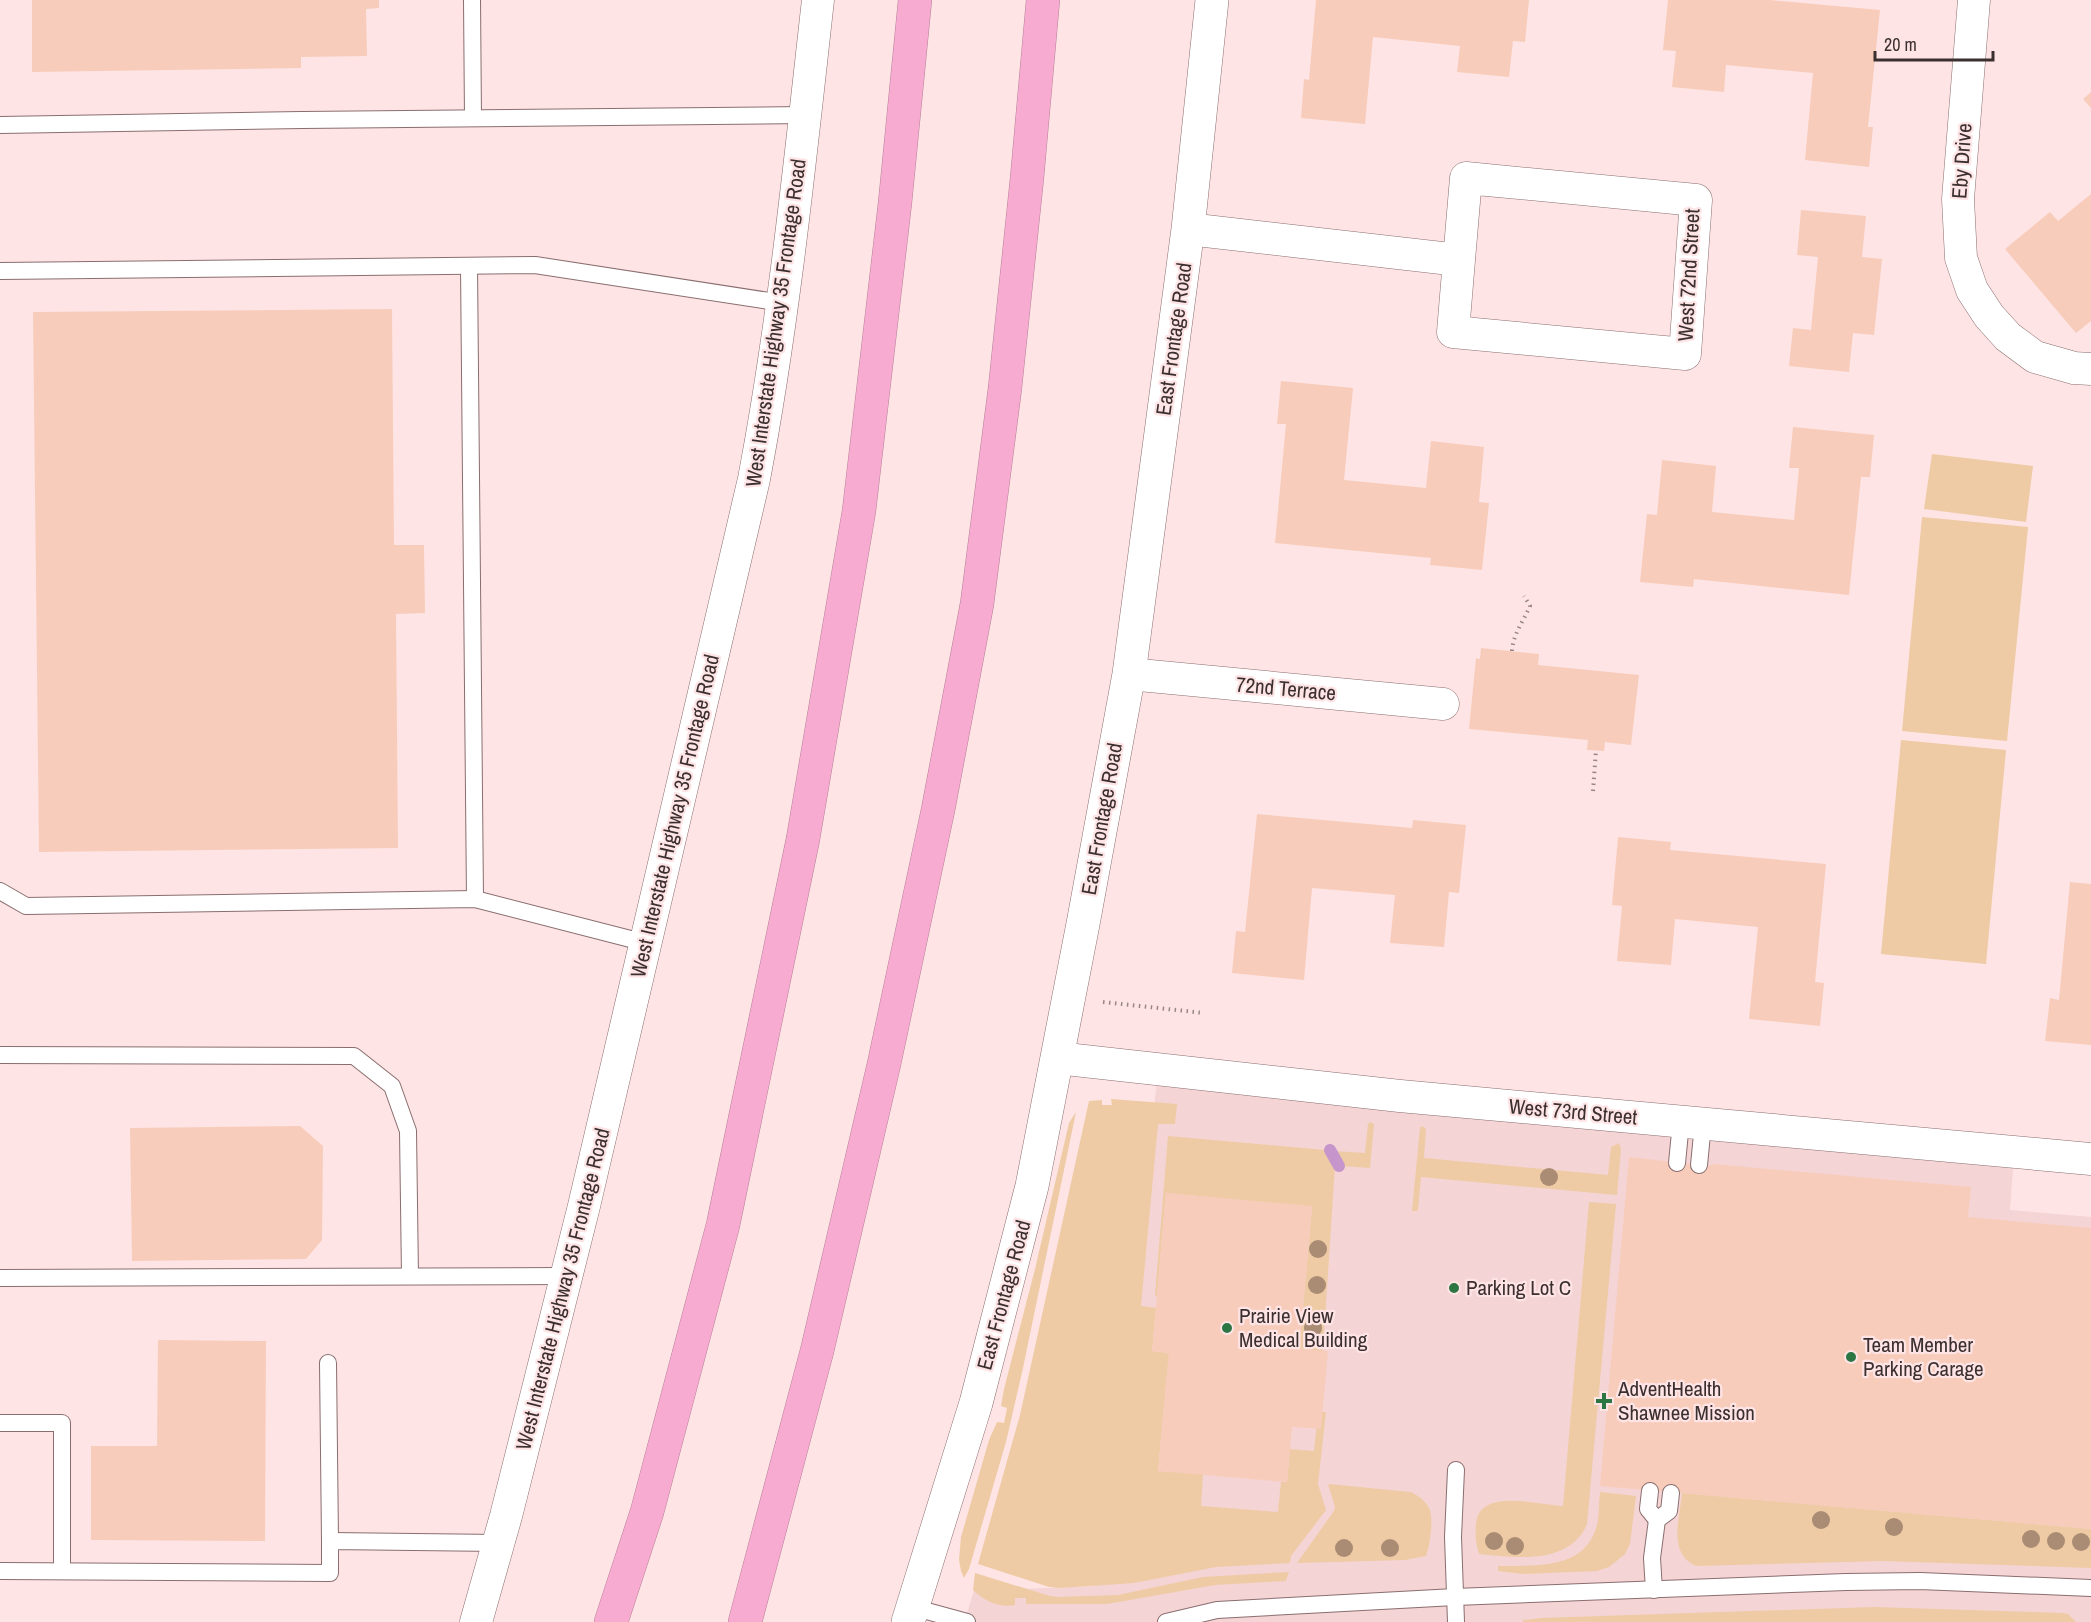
<svg xmlns="http://www.w3.org/2000/svg" width="2091" height="1622" viewBox="0 0 2091 1622" font-family="'Archivo Narrow',sans-serif">
	<style>
		.built { fill: #f4d4d5 }
		.green { fill: #eecba4 }
		.lines { fill: none; stroke-linecap: round; stroke-linejoin: round }
		.stream { stroke: #c595cc; stroke-width: 12 }
		.building { fill: #f8ccba }
		.service-casing { stroke: #8a6e6f; stroke-width: 18 }
		.minor-casing { stroke: #8a6e6f; stroke-width: 33 }
		.tertiary-casing { stroke: #8a6e6f; stroke-width: 34 }
		.motorway-casing { stroke: #b68098; stroke-width: 34 }
		.path { stroke: #988686; stroke-width: 4; stroke-dasharray: 1.5 4.5; stroke-linecap: butt }
		.service { stroke: #fff; stroke-width: 16 }
		.minor { stroke: #fff; stroke-width: 32 }
		.tertiary { stroke: #fff; stroke-width: 33 }
		.motorway { stroke: #f8abd0; stroke-width: 33 }
		.tree { fill: #aa8c75 }
		.poi-dot { fill: #2c7644; stroke: #fee4e5; stroke-width: 2 }
		.labels { text-anchor: middle; stroke-width: 4.5; stroke-linejoin: round; paint-order: stroke }
		.street-label { font-size: 21px; fill: #3b2f2f; stroke: #fee4e5 }
		.poi-label { font-size: 21px; fill: #3b2f2f; stroke: #fee4e5; text-anchor: start }
	</style>
	<rect width="100%" height="100%" fill="#fee4e5"/>
	<path class="built" d="M 1157,1082 L 2014,1156 L 2010,1210 L 2091,1217 L 2091,1622 L 964,1622 L 974,1591 L 1094,1586 Z"/>
	<g class="green">
		<path d="M 1932,454 L 2033,466 L 2026,522 L 1924,509 Z"/>
		<path d="M 1922,517 L 2028,527 L 2007,741 L 1902,731 Z"/>
		<path d="M 1901,740 L 2006,750 L 1986,964 L 1881,954 Z"/>
		<path d="M 1111,1099 L 1177,1104 L 1175,1124 L 1158,1124 L 1141,1306 L 1156,1308 L 1152,1351 L 1169,1353 L 1158,1471 L 1203,1474 L 1201,1506 L 1278,1512 L 1281,1482 L 1287,1482 L 1290,1449 L 1314,1451 L 1318,1412 L 1326,1412 L 1318,1484 L 1326,1510 L 1291,1556 L 1290,1563 L 1216,1567 L 1134,1583 L 1060,1588 L 1049,1587 L 978,1564 L 1020,1415 L 1089,1101 L 1102,1100 L 1102,1105 L 1112,1105 Z"/>
		<path d="M 1076,1112 L 1023,1368 L 1006,1442 L 969,1569 L 964,1578 L 961,1571 L 959,1560 L 961,1537 L 989,1440 L 997,1422 L 1004,1423 L 1007,1408 L 1001,1406 L 1004,1389 L 1035,1269 L 1069,1123 Z"/>
		<path d="M 1370,1122 L 1374,1124 L 1370,1168 L 1341,1166 L 1334,1151 L 1365,1153 L 1368,1124 Z"/>
		<path d="M 1422,1126 L 1426,1129 L 1424,1158 L 1608,1175 L 1611,1147 L 1619,1143 L 1621,1149 L 1617,1195 L 1421,1177 L 1418,1209 L 1417,1211 L 1412,1211 L 1420,1128 Z"/>
		<path d="M 1168,1136 L 1325,1150 L 1335,1166 L 1322,1365 L 1298,1363 L 1312,1207 L 1166,1193 L 1157,1296 L 1155,1295 Z"/>
		<path d="M 1589,1202 L 1616,1204 L 1587,1524 C 1570,1565 1516,1558 1479,1554 C 1476,1544 1475,1535 1476,1525 C 1478,1487 1539,1505 1563,1506 Z"/>
		<path d="M 1328,1484 L 1411,1492 C 1418,1496 1425,1500 1429,1508 C 1434,1517 1430,1546 1426,1556 L 1405,1560 L 1297,1563 L 1334,1511 L 1335,1507 Z"/>
		<path d="M 1600,1492 L 1636,1496 L 1630,1544 L 1625,1554 L 1609,1567 L 1597,1571 L 1523,1574 L 1498,1571 L 1498,1566 C 1537,1565 1589,1571 1598,1520 C 1599,1511 1599,1501 1600,1492 Z"/>
		<path d="M 1682,1493 L 2091,1529 L 2091,1568 L 1884,1561 L 1696,1566 C 1667,1553 1680,1518 1682,1493 Z"/>
		<path d="M 1289,1572 L 1286,1581 L 1215,1585 L 1107,1604 L 1026,1604 L 1026,1598 L 1015,1598 L 1015,1605 C 999,1608 984,1601 973,1590 L 975,1573 L 1050,1596 L 1059,1597 L 1118,1595 L 1203,1577 Z"/>
		<path d="M 1874,1607 L 2063,1613 L 2068,1614 L 2076,1622 L 1523,1622 L 1523,1620 L 1541,1618 Z"/>
	</g>
	<g class="lines">
		<path class="stream" d="M 1330,1150 L 1339,1166"/>
	</g>
	<g class="building">
		<path d="M 32,0 L 379,0 L 379,8 L 366,9 L 367,56 L 301,57 L 301,68 L 32,72 Z"/>
		<path d="M 1316,0 L 1529,0 L 1525,42 L 1513,41 L 1509,77 L 1457,72 L 1460,46 L 1373,37 L 1365,124 L 1301,118 L 1304,79 L 1309,80 Z"/>
		<path d="M 1668,0 L 1770,0 L 1880,10 L 1868,127 L 1873,127 L 1869,167 L 1805,160 L 1813,73 L 1726,65 L 1724,92 L 1672,87 L 1676,51 L 1663,50 Z"/>
		<path d="M 2091,92 L 2091,108 L 2083,99 Z"/>
		<path d="M 2091,194 L 2091,321 L 2076,333 L 2005,249 L 2050,212 L 2058,221 Z"/>
		<path d="M 1801,210 L 1866,216 L 1862,257 L 1882,259 L 1874,335 L 1853,333 L 1849,372 L 1789,366 L 1793,328 L 1811,330 L 1818,257 L 1797,255 Z"/>
		<path d="M 392,309 L 394,545 L 424,545 L 425,613 L 396,614 L 398,848 L 39,852 L 33,312 Z"/>
		<path d="M 1281,381 L 1353,388 L 1344,480 L 1426,488 L 1431,441 L 1484,447 L 1479,502 L 1489,503 L 1482,570 L 1430,565 L 1431,558 L 1275,543 L 1286,424 L 1277,424 Z"/>
		<path d="M 1793,427 L 1874,435 L 1870,477 L 1861,477 L 1849,595 L 1694,579 L 1693,587 L 1640,582 L 1647,514 L 1657,515 L 1662,460 L 1716,466 L 1712,512 L 1794,520 L 1799,468 L 1789,468 Z"/>
		<path d="M 1481,648 L 1539,654 L 1538,665 L 1639,675 L 1631,745 L 1605,742 L 1604,751 L 1587,750 L 1588,740 L 1469,729 L 1476,658 L 1480,659 Z"/>
		<path d="M 1257,814 L 1412,828 L 1413,820 L 1466,825 L 1459,893 L 1449,892 L 1444,947 L 1390,943 L 1395,895 L 1312,888 L 1304,980 L 1232,973 L 1236,931 L 1245,932 Z"/>
		<path d="M 1618,837 L 1671,842 L 1670,850 L 1826,864 L 1815,982 L 1824,983 L 1820,1026 L 1749,1019 L 1758,927 L 1675,919 L 1671,965 L 1617,961 L 1622,906 L 1612,905 Z"/>
		<path d="M 2070,882 L 2091,884 L 2091,1045 L 2045,1041 L 2050,998 L 2059,1000 Z"/>
		<path d="M 300,1126 L 323,1146 L 322,1240 L 306,1259 L 132,1261 L 130,1128 Z"/>
		<path d="M 1629,1157 L 1709,1166 L 1713,1164 L 1971,1187 L 1968,1217 L 2091,1228 L 2091,1529 L 1600,1486 Z"/>
		<path d="M 1166,1193 L 1312,1206 L 1299,1349 L 1328,1351 L 1321,1429 L 1292,1427 L 1287,1482 L 1158,1471 L 1169,1353 L 1152,1351 Z"/>
		<path d="M 158,1340 L 266,1341 L 265,1541 L 91,1540 L 91,1446 L 157,1446 Z"/>
	</g>
	<g class="lines">
		<defs>
			<g id="service">
				<path d="M 472,0 L 473,118"/>
				<path d="M 0,125 L 302,120 L 805,115"/>
				<path d="M 469,266 L 475,899"/>
				<path d="M 0,271 L 535,265 L 782,303"/>
				<path d="M 0,891 L 26,906 L 475,899 L 646,943"/>
				<path d="M 0,1055 L 354,1056 L 392,1086 L 408,1131 L 410,1276"/>
				<path d="M 1677,1163 L 1681,1122"/>
				<path d="M 1699,1165 L 1703,1124"/>
				<path d="M 0,1278 L 566,1276"/>
				<path d="M 328,1363 L 330,1541"/>
				<path d="M 0,1423 L 62,1423 L 62,1571"/>
				<path d="M 1650,1491 L 1648,1509 L 1657,1520"/>
				<path d="M 0,1571 L 330,1573 L 330,1541 L 499,1543"/>
				<path d="M 1654,1590 L 1652,1558 L 1657,1520 L 1669,1511 L 1671,1493"/>
				<path d="M 912,1607 L 967,1622"/>
				<path d="M 1166,1622 L 1217,1610 L 1455,1597 L 1846,1582 L 1920,1581 L 2091,1588"/>
				<path d="M 1456,1622 L 1453,1537 L 1456,1470"/>
			</g>
			<g id="minor">
				<path d="M 1974,0 L 1958,199 L 1961,258 L 1972,290 L 1989,316 L 2008,337 L 2035,357 L 2074,368 L 2091,369"/>
				<path d="M 1188,229 L 1459,260 L 1466,178 L 1696,200 L 1685,354 L 1453,332 L 1459,260"/>
				<path d="M 1129,674 L 1443,704"/>
				<path d="M 1057,1058 L 1400,1096 L 2091,1159"/>
				<path d="M 476,1622 L 506,1516 L 584,1206 L 754,479 C 784,321 800,160 818,0"/>
			</g>
			<path id="tertiary" d="M 908,1622 L 976,1403 L 1032,1186 L 1083,924 L 1129,674 L 1188,229 L 1212,0"/>
			<g id="motorway">
				<path d="M 611,1622 L 647,1512 L 723,1225 L 803,839 L 859,511 L 895,203 L 915,0"/>
				<path d="M 745,1622 L 817,1351 L 884,1064 L 938,810 L 977,604 L 1005,388 L 1027,178 L 1043,0"/>
			</g>
		</defs>
		<use href="#service" class="service-casing"/>
		<use href="#minor" class="minor-casing"/>
		<use href="#tertiary" class="tertiary-casing"/>
		<use href="#motorway" class="motorway-casing"/>
		<g class="path">
			<path d="M 1512,651 C 1513,634 1523,622 1530,606 L 1524,596"/>
			<path d="M 1593,791 L 1596,750"/>
			<path d="M 1103,1002 L 1204,1013"/>
		</g>
		<use href="#service" class="service"/>
		<use href="#minor" class="minor"/>
		<use href="#tertiary" class="tertiary"/>
		<use href="#motorway" class="motorway"/>
	</g>
	<g class="tree">
		<circle cx="1549" cy="1177" r="9"/>
		<circle cx="1318" cy="1249" r="9"/>
		<circle cx="1317" cy="1285" r="9"/>
		<circle cx="1313" cy="1328" r="9"/>
		<circle cx="1821" cy="1520" r="9"/>
		<circle cx="1894" cy="1527" r="9"/>
		<circle cx="2031" cy="1539" r="9"/>
		<circle cx="1494" cy="1541" r="9"/>
		<circle cx="2056" cy="1541" r="9"/>
		<circle cx="2081" cy="1542" r="9"/>
		<circle cx="1515" cy="1546" r="9"/>
		<circle cx="1344" cy="1548" r="9"/>
		<circle cx="1390" cy="1548" r="9"/>
	</g>
	<g class="poi-dot">
		<circle cx="1454" cy="1288" r="6"/>
		<circle cx="1227" cy="1328" r="6"/>
		<circle cx="1851" cy="1357" r="6"/>
		<path d="M1601 1392h6v6h6v6h-6v6h-6v-6h-6v-6h6z"/>
	</g>
	<g class="labels">
		<g class="street-label">
			<text transform="translate(1962 161) rotate(-86)" y="7">Eby Drive</text>
			<text transform="translate(1689 275) rotate(-87)" y="7">West 72nd Street</text>
			<text transform="translate(776 323) rotate(-82)" y="7">West Interstate Highway 35 Frontage Road</text>
			<text transform="translate(1174 339) rotate(-82)" y="7">East Frontage Road</text>
			<text transform="translate(1286 689) rotate(5)" y="7">72nd Terrace</text>
			<text transform="translate(675 816) rotate(-77)" y="7">West Interstate Highway 35 Frontage Road</text>
			<text transform="translate(1102 819) rotate(-80)" y="7">East Frontage Road</text>
			<text transform="translate(1573 1112) rotate(5)" y="7">West 73rd Street</text>
			<text transform="translate(563 1289) rotate(-76)" y="7">West Interstate Highway 35 Frontage Road</text>
			<text transform="translate(1004 1295) rotate(-75)" y="7">East Frontage Road</text>
		</g>
		<g class="poi-label">
			<text x="1466" y="1295">Parking Lot C</text>
			<text x="1239" y="1323">Prairie View<tspan x="1239" dy="24">Medical Building</tspan></text>
			<text x="1863" y="1352">Team Member<tspan x="1863" dy="24">Parking Carage</tspan></text>
			<text x="1618" y="1396">AdventHealth<tspan x="1618" dy="24">Shawnee Mission</tspan></text>
		</g>
	</g>
	<path d="M1875 51v9h118v-9" fill="none" stroke="#3b2f2f" stroke-width="3"/>
	<text x="1884" y="51" font-size="18" fill="#3b2f2f" stroke="#fee4e5" stroke-width="4.5" paint-order="stroke">20 m</text>
</svg>
